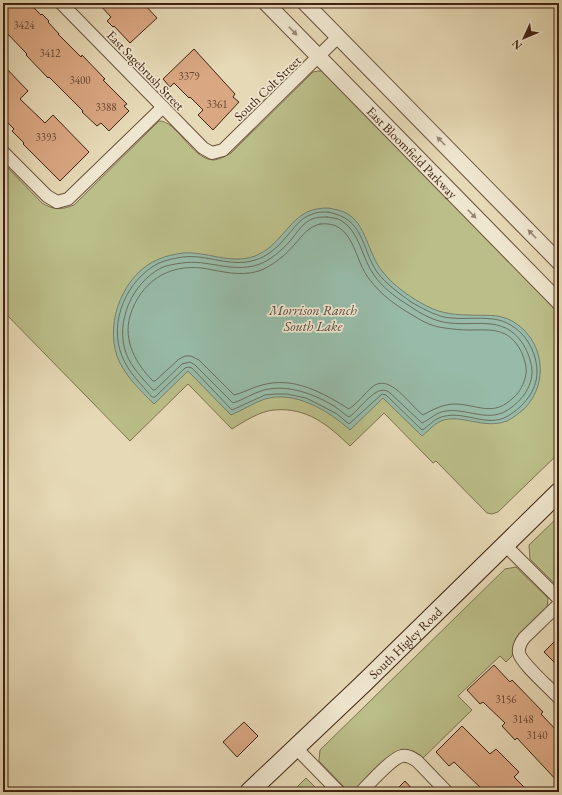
<svg xmlns="http://www.w3.org/2000/svg" width="562" height="795" viewBox="0 0 562 795" font-family="'EB Garamond',serif">
	<style>
		.green { fill: #bbbe89; stroke: #7e704e }
		.water { fill: #97bba8; stroke: #747e6c }
		.lines { fill: none; stroke-linecap: round; stroke-linejoin: round }
		.shore { stroke: #6c6e5d; stroke-width: 1 }
		.building { fill: #daa783; stroke: #402212 }
		.minor-casing { stroke: #6a503b; stroke-width: 14 }
		.tertiary-casing { stroke: #6a503b; stroke-width: 17 }
		.secondary-casing { stroke: #402212; stroke-width: 20 }
		.minor { stroke: #efe6cf; stroke-width: 12 }
		.tertiary { stroke: #efe6cf; stroke-width: 15 }
		.secondary { stroke: #efe6cf; stroke-width: 18 }
		.oneway { fill: #988470 }
		.labels { text-anchor: middle; stroke-width: 3.5; stroke-linejoin: round; paint-order: stroke }
		.number-label { font-size: 11px; fill: #66432e }
		.street-label { font-size: 13px; fill: #402212; stroke: #efe6cf }
		.water-label { font-size: 14px; font-style: italic; fill: #564838; stroke: #efe6cf }
	</style>
	<rect width="100%" height="100%" fill="#e6d9b5"/>
	<filter id="stains"><feTurbulence type="fractalNoise" baseFrequency=".005" numOctaves="4"/><feColorMatrix values="0 0 0 0 .2 0 0 0 0 .09 0 0 0 0 .02 0 0 0 .5 -.17"/></filter>
	<radialGradient id="worn" r=".72"><stop offset=".6" stop-color="#630" stop-opacity="0"/><stop offset="1" stop-color="#630" stop-opacity=".3"/></radialGradient>
	<g class="green">
		<path d="M 318,71 L 324,71 L 329,75 L 559,310 L 559,453 L 498,512 L 492,514 L 487,513 L 436,461 L 433,463 L 384,413 L 350,446 C 328,425 307,407 274,410 C 260,411 243,422 232,429 L 188,384 L 130,441 L 3,311 L 3,163 L 42,203 C 53,210 62,210 74,205 L 159,121 C 176,120 192,159 213,160 C 219,160 225,156 231,153 L 313,72 Z"/>
		<path d="M 559,516 L 559,588 L 530,559 L 529,545 Z"/>
		<path d="M 516,567 L 548,598 L 547,608 L 516,640 L 512,656 L 506,662 L 500,656 L 458,696 L 472,710 L 423,758 C 420,756 416,752 413,751 C 393,747 368,778 355,790 L 347,790 L 319,761 L 320,750 L 505,569 Z"/>
		<path d="M 306,778 L 320,792 L 292,792 Z"/>
	</g>
	<path class="water" d="M 328,208 C 334,209 340,210 346,213 C 366,223 368,254 382,271 C 392,284 407,295 421,303 C 436,312 451,315 468,315 C 484,316 497,313 512,321 C 544,339 550,383 524,409 C 519,413 513,418 507,421 C 483,430 461,413 441,421 C 434,424 428,431 422,436 L 383,398 L 350,430 C 329,411 295,390 265,399 C 253,403 243,410 231,415 L 188,371 L 154,404 C 140,390 124,375 117,356 C 105,321 124,273 159,259 C 166,256 175,254 183,253 C 206,251 231,265 255,256 C 279,247 287,222 307,212 C 314,209 321,208 328,208 Z"/>
	<g class="lines">
		<g class="shore">
			<path d="M 328,212 C 365,219 360,246 377,272 C 386,284 399,293 411,302 C 422,308 432,314 444,317 C 460,320 476,317 493,319 C 519,322 537,347 537,372 C 537,391 523,407 508,416 C 486,429 462,408 439,418 C 433,420 428,427 422,430 L 386,395 L 382,394 L 349,424 L 337,414 L 322,406 L 306,398 L 287,394 L 276,394 L 265,395 L 232,410 L 192,368 L 188,367 L 185,368 L 155,397 L 152,397 C 141,384 128,372 122,356 C 108,322 127,279 159,263 C 166,260 175,258 183,257 C 207,254 231,268 255,260 C 267,257 278,247 286,237 C 294,229 299,219 310,215 C 316,212 322,212 328,212 Z"/>
			<path d="M 327,217 C 332,218 338,218 342,221 C 360,232 362,259 374,275 C 382,287 394,296 405,303 C 417,311 429,319 443,322 C 473,328 503,313 523,344 C 528,352 531,361 532,370 C 533,387 520,403 506,411 C 487,422 466,408 446,411 C 436,412 431,419 422,423 L 389,392 C 376,383 360,410 349,417 C 344,414 340,410 334,406 C 314,394 288,384 264,390 C 253,393 243,400 233,403 L 195,365 L 190,362 L 182,364 L 155,390 L 153,390 C 143,379 131,367 126,353 C 115,322 132,283 161,268 C 167,265 175,264 182,263 C 207,259 231,273 257,265 C 270,261 282,250 291,240 C 297,232 303,223 312,219 C 317,217 322,217 327,217 Z"/>
			<path d="M 320,224 C 355,220 353,260 370,280 C 381,295 398,307 414,316 C 423,322 434,327 445,328 C 452,329 461,330 469,330 C 491,330 508,327 521,351 C 524,358 527,366 526,374 C 524,384 520,392 513,398 C 493,417 479,405 456,404 C 443,404 434,409 423,415 C 410,406 390,372 372,387 C 364,394 358,403 349,409 C 323,393 294,376 262,385 C 253,387 243,393 234,395 L 199,360 L 191,356 L 185,356 L 179,359 L 155,381 L 153,381 C 136,364 123,341 130,316 C 140,283 167,264 202,268 C 221,271 239,277 259,271 C 272,266 286,255 295,244 C 303,235 308,227 320,224 Z"/>
		</g>
	</g>
	<g class="building">
		<path d="M 3,3 L 29,3 L 41,15 L 42,14 L 49,21 L 48,22 L 59,34 L 58,34 L 81,57 L 82,55 L 105,79 L 103,80 L 127,104 L 124,106 L 129,111 L 109,131 L 101,123 L 97,126 L 82,112 L 83,111 L 49,77 L 48,78 L 26,55 L 27,54 L 3,29 Z"/>
		<path d="M 98,3 L 143,3 L 157,18 L 130,43 L 114,26 L 113,27 L 107,21 L 111,17 Z"/>
		<path d="M 194,49 L 235,94 L 233,97 L 239,102 L 213,130 L 198,115 L 203,110 L 190,97 L 189,98 L 174,83 L 170,87 L 163,79 Z"/>
		<path d="M 3,65 L 28,91 L 20,99 L 45,123 L 53,115 L 89,152 L 60,181 L 23,144 L 24,143 L 12,131 L 14,129 L 3,118 Z"/>
		<path d="M 559,637 L 559,667 L 544,652 Z"/>
		<path d="M 494,665 L 510,682 L 512,680 L 543,712 L 541,714 L 559,733 L 559,783 L 517,738 L 515,740 L 502,726 L 505,723 L 483,702 L 480,704 L 467,690 Z"/>
		<path d="M 244,722 L 258,736 L 237,757 L 223,742 Z"/>
		<path d="M 462,726 L 490,754 L 496,749 L 519,772 L 514,777 L 529,792 L 485,792 L 454,762 L 449,766 L 436,752 Z"/>
		<path d="M 405,781 L 415,792 L 394,792 Z"/>
	</g>
	<g class="lines">
		<defs>
			<g id="minor">
				<path d="M 61,3 L 203,148 L 212,153 L 223,150 L 338,37"/>
				<path d="M 3,152 L 47,196 L 57,202 L 68,199 L 163,107"/>
				<path d="M 505,545 L 559,599"/>
				<path d="M 559,604 L 524,638 C 521,642 518,647 519,653 C 521,663 551,689 559,698"/>
				<path d="M 296,748 L 339,792"/>
				<path d="M 361,792 C 369,784 392,758 402,756 C 408,755 412,758 417,761 L 447,792"/>
			</g>
			<g id="tertiary">
				<path id="s1" d="M 266,3 L 559,302"/>
				<path d="M 305,3 L 559,262"/>
			</g>
			<g id="secondary">
				<path id="s2" d="M 249,792 L 363,684 L 559,492"/>
			</g>
		</defs>
		<use href="#minor" class="minor-casing"/>
		<use href="#tertiary" class="tertiary-casing"/>
		<use href="#secondary" class="secondary-casing"/>
		<use href="#minor" class="minor"/>
		<use href="#tertiary" class="tertiary"/>
		<use href="#secondary" class="secondary"/>
	</g>
	<defs><path id="oneway-solid" d="M-6-.8H1V-3.2L6.5 0L1 3.2V.8H-6Z"/></defs>
	<g class="oneway">
		<use href="#oneway-solid" transform="translate(293 31) rotate(46)"/>
		<use href="#oneway-solid" transform="translate(441 141) rotate(-134)"/>
		<use href="#oneway-solid" transform="translate(472 214) rotate(46)"/>
		<use href="#oneway-solid" transform="translate(532 234) rotate(-134)"/>
	</g>
	<g class="labels">
		<g class="number-label">
			<text x="24" y="29">3424</text>
			<text x="50" y="57">3412</text>
			<text x="189" y="80">3379</text>
			<text x="80" y="84">3400</text>
			<text x="217" y="108">3361</text>
			<text x="106" y="111">3388</text>
			<text x="46" y="141">3393</text>
			<text x="506" y="703">3156</text>
			<text x="523" y="723">3148</text>
			<text x="537" y="739">3140</text>
		</g>
		<g class="street-label">
			<text transform="translate(146 70) rotate(46)" y="5">East Sagebrush Street</text>
			<text transform="translate(267 88) rotate(-44)" y="5">South Colt Street</text>
			<text dy="5" stroke="none"><textPath href="#s1" startOffset="209">East Bloomfield Parkway</textPath></text>
			<text dy="5" stroke="none"><textPath href="#s2" startOffset="216">South Higley Road</textPath></text>
		</g>
		<g class="water-label">
			<text x="313" y="315">Morrison Ranch<tspan x="313" dy="16">South Lake</tspan></text>
		</g>
	</g>
	<rect width="562" height="795" fill="none" stroke="#e6d9b5" stroke-width="16"/>
	<rect x="4" y="4" width="554" height="787" fill="none" stroke="#402212" stroke-width="2"/>
	<rect x="8" y="8" width="546" height="779" fill="none" stroke="#402212"/>
	<g transform="translate(524 38) rotate(226)" stroke="#efe6cf" stroke-width="3" paint-order="stroke">
	<path d="M0-3L7 15L0 10L-7 15Z" fill="#402212"/>
	<text y="-6" font-size="11" font-weight="bold" text-anchor="middle" fill="#402212">N</text>
	</g>
	<rect width="100%" height="100%" filter="url(#stains)"/>
	<rect width="100%" height="100%" fill="url(#worn)"/>
</svg>
